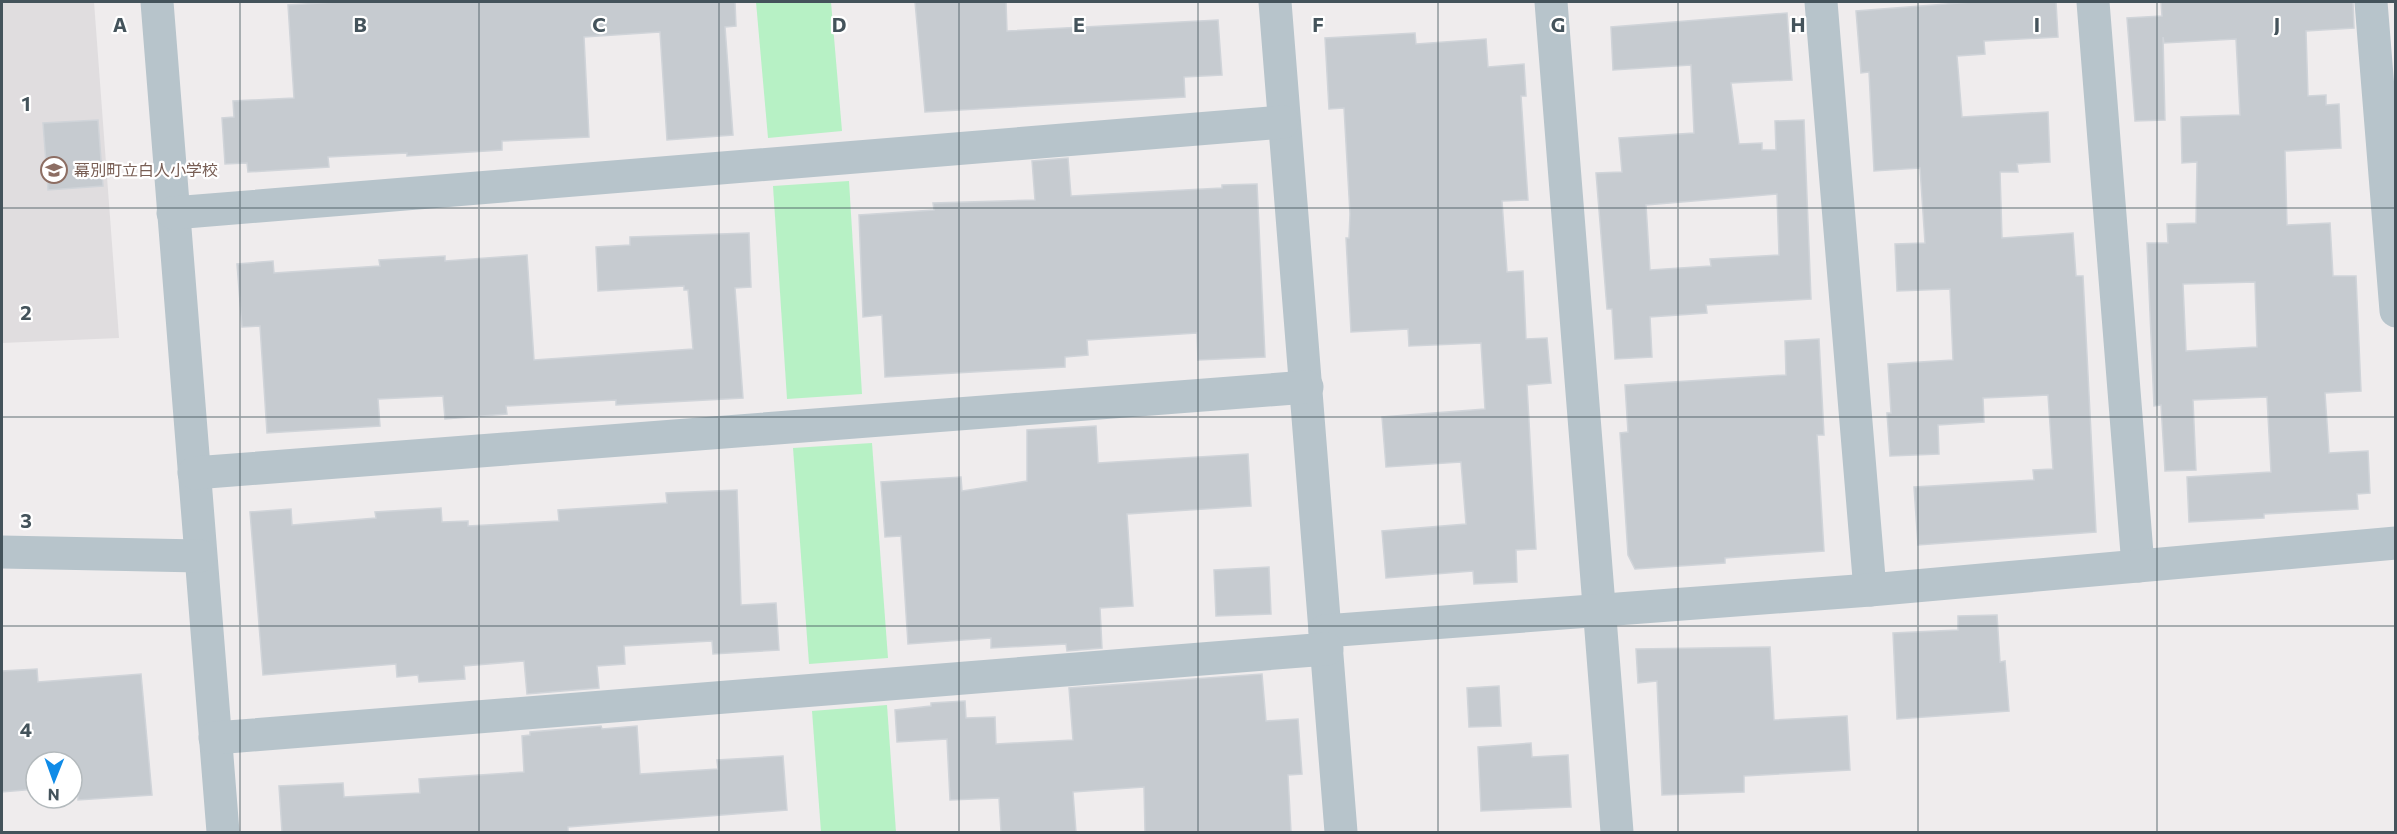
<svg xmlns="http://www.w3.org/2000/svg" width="2397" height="834" viewBox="0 0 2397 834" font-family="Commissioner,'Noto Sans JP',sans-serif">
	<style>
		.education { fill: #e0dddf }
		.green { fill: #b7f1c5 }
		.building { fill: #c6cbd0; stroke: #d0d4d9; stroke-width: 1.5; fill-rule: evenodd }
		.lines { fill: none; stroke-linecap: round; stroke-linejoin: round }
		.minor { stroke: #b7c4cb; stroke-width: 33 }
		.grid { fill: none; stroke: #44535b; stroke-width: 1.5; stroke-opacity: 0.55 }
		.labels { text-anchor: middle; stroke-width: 4.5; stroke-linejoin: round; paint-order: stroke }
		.education-label { font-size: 16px; fill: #785e54; stroke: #fff; text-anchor: start }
		.grid-label { font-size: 20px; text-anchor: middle; font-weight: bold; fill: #44535b; stroke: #fff; stroke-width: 4.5; stroke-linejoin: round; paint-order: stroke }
	</style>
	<rect width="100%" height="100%" fill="#efeced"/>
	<path class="education" d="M 2,2 L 94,2 L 119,338 L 2,343 Z"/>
	<g class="green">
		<path d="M 756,2 L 831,2 L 842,131 L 768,138 Z"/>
		<path d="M 849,181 L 862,394 L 787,399 L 773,186 Z"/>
		<path d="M 872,443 L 888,658 L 809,664 L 793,448 Z"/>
		<path d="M 887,705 L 896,832 L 821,832 L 812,711 Z"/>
	</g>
	<g class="building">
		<path d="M 337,2 L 735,2 L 736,26 L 725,27 L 733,135 L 667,140 L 660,32 L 584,37 L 589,137 L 502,141 L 502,150 L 407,156 L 407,153 L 328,157 L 329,167 L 248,172 L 247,163 L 225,164 L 222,118 L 234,117 L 233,101 L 294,98 L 288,5 Z"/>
		<path d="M 915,2 L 1006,2 L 1007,31 L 1218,20 L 1222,75 L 1184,77 L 1185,97 L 925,112 Z"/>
		<path d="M 1972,2 L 2056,2 L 2058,37 L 1984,41 L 1985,54 L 1957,56 L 1962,117 L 2048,112 L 2050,162 L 2017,164 L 2018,172 L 2000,172 L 2002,238 L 2073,233 L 2076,276 L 2083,276 L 2096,532 L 1918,545 L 1914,487 L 2034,480 L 2033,470 L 2053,469 L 2048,395 L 1983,398 L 1984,422 L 1938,425 L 1939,454 L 1890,456 L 1887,413 L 1891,413 L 1888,364 L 1953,360 L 1950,289 L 1897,291 L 1895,244 L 1925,243 L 1920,168 L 1874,171 L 1869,72 L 1861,73 L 1856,11 Z"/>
		<path d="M 2161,2 L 2353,2 L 2354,28 L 2306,31 L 2308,96 L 2326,95 L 2326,105 L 2339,104 L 2341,148 L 2285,151 L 2287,225 L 2330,223 L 2333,276 L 2356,276 L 2361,391 L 2325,393 L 2329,453 L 2368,451 L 2370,493 L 2357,494 L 2358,509 L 2264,514 L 2264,518 L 2189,522 L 2187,477 L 2271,472 L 2267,397 L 2193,400 L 2196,470 L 2165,471 L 2161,405 L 2154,406 L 2147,243 L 2168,243 L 2167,224 L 2196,223 L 2197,162 L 2182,163 L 2181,117 L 2240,115 L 2236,39 L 2164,43 L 2163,37 L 2165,120 L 2135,121 L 2127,18 L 2162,16 ZM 2255,282 L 2257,347 L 2186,351 L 2183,284 Z"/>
		<path d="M 1787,13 L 1792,80 L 1731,83 L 1739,144 L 1762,143 L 1762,150 L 1776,150 L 1775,121 L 1804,120 L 1811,299 L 1706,305 L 1707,313 L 1650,317 L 1652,357 L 1615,359 L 1612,309 L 1607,309 L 1596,173 L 1622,172 L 1619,138 L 1694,133 L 1691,65 L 1613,70 L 1611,27 ZM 1777,194 L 1779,255 L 1710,259 L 1711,266 L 1650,270 L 1646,205 Z"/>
		<path d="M 1415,33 L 1416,44 L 1486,39 L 1488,67 L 1524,64 L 1526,96 L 1521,96 L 1528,200 L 1502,201 L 1507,272 L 1523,271 L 1526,339 L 1547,338 L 1551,383 L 1527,385 L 1536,549 L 1516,550 L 1517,582 L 1474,584 L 1473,571 L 1386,578 L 1382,531 L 1466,524 L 1461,462 L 1386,467 L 1382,417 L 1485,409 L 1481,343 L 1409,346 L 1408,329 L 1351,332 L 1346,238 L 1349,238 L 1350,214 L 1344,108 L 1329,109 L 1325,38 Z"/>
		<path d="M 98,120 L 103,186 L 48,190 L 43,123 Z"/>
		<path d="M 1068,158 L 1071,196 L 1222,188 L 1222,185 L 1257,184 L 1265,357 L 1198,360 L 1197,333 L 1087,340 L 1088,355 L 1065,357 L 1065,367 L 885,377 L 882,315 L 863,317 L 859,215 L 934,210 L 933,203 L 1035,200 L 1032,161 Z"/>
		<path d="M 749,233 L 751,287 L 735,288 L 743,398 L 616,405 L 616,400 L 506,406 L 507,414 L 445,419 L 443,396 L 378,399 L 380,426 L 267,433 L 260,326 L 242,327 L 237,264 L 273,261 L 274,273 L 380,266 L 379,260 L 445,256 L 445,261 L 527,255 L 534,360 L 693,349 L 688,290 L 684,290 L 684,286 L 598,291 L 596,247 L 630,245 L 630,237 Z"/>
		<path d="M 1819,339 L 1824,435 L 1817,435 L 1824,551 L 1725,558 L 1725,563 L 1635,569 L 1628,555 L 1620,433 L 1628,432 L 1625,385 L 1786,375 L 1785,341 Z"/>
		<path d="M 1096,426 L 1098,463 L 1248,454 L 1251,506 L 1127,514 L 1133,606 L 1100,608 L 1102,648 L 1067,651 L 1066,644 L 991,648 L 991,638 L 908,644 L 901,536 L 885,537 L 881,482 L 961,477 L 962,491 L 1027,481 L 1027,430 Z"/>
		<path d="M 737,490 L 741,605 L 776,603 L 779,650 L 713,654 L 712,641 L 624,646 L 625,664 L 597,666 L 599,688 L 527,694 L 524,661 L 464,666 L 465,679 L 419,682 L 418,675 L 397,677 L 396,664 L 263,675 L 250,512 L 291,509 L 292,525 L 376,518 L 375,512 L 441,508 L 442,522 L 468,521 L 468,526 L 559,521 L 558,510 L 667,503 L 666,493 Z"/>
		<path d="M 1269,567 L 1271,614 L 1216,616 L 1214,570 Z"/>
		<path d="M 1997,615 L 2000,662 L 2005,661 L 2009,711 L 1897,719 L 1893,633 L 1958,630 L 1958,616 Z"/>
		<path d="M 1770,647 L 1774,720 L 1847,716 L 1850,770 L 1744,776 L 1744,792 L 1662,795 L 1657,681 L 1638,683 L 1636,649 Z"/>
		<path d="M 37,669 L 38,682 L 141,674 L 152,795 L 78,800 L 78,787 L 72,787 L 72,762 L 36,762 L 36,789 L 2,792 L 2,671 Z"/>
		<path d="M 1262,674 L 1266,721 L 1298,719 L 1302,774 L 1288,775 L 1291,832 L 1145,832 L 1144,787 L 1073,792 L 1076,832 L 1001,832 L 999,798 L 950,800 L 947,739 L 897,742 L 895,710 L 931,706 L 931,703 L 965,701 L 966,718 L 995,717 L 996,744 L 1073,740 L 1069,688 Z"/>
		<path d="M 1499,686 L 1501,726 L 1469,727 L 1467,688 Z"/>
		<path d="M 601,726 L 602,729 L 637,726 L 640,774 L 718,769 L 717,760 L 783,756 L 787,810 L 568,827 L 568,832 L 282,832 L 279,786 L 343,783 L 344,797 L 420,793 L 419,779 L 524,772 L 522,736 L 530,735 L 530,732 Z"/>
		<path d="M 1531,743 L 1532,757 L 1568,755 L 1571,807 L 1481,811 L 1478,747 Z"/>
	</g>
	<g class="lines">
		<g class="minor">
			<path d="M 157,2 L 223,832"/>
			<path d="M 1275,2 L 1341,832"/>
			<path d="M 1551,2 L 1617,832"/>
			<path d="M 1821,2 L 1870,590"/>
			<path d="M 2093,2 L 2138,566"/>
			<path d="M 2371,2 L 2396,311"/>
			<path d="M 173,213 L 1283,122"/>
			<path d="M 194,473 L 1307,387"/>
			<path d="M 2,552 L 200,556"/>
			<path d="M 1325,631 L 1870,590 L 2396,543"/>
			<path d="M 215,738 L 1327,649"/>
		</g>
	</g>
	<path class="grid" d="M 240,2 L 240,832M 479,2 L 479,832M 719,2 L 719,832M 959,2 L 959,832M 1198,2 L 1198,832M 1438,2 L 1438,832M 1678,2 L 1678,832M 1918,2 L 1918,832M 2157,2 L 2157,832M 2,208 L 2396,208M 2,417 L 2396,417M 2,626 L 2396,626"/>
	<defs>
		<symbol id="school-ring" viewBox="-11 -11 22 22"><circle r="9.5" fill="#fff" stroke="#8d6e63" stroke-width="1.5"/><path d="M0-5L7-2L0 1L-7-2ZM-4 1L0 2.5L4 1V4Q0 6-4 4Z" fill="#8d6e63"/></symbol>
	</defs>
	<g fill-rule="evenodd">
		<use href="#school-ring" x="39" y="155" width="30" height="30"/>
	</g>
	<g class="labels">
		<g class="education-label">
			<text x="74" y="176">幕別町立白人小学校</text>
		</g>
	</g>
	<g class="grid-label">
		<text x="120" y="32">A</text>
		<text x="360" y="32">B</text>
		<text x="599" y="32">C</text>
		<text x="839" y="32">D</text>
		<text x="1079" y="32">E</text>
		<text x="1318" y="32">F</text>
		<text x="1558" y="32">G</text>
		<text x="1798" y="32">H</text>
		<text x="2037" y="32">I</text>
		<text x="2277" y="32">J</text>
		<text x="26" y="111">1</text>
		<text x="26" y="320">2</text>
		<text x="26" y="528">3</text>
		<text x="26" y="737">4</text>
	</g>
	<rect width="2397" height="834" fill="none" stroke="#44535b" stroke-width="6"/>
	<g transform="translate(54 780) rotate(181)"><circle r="28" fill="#ffffff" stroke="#b4babd" stroke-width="1.5"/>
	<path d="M0-4.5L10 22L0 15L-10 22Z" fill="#0f8be7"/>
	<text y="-9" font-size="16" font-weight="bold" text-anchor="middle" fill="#44535b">N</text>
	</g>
</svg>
